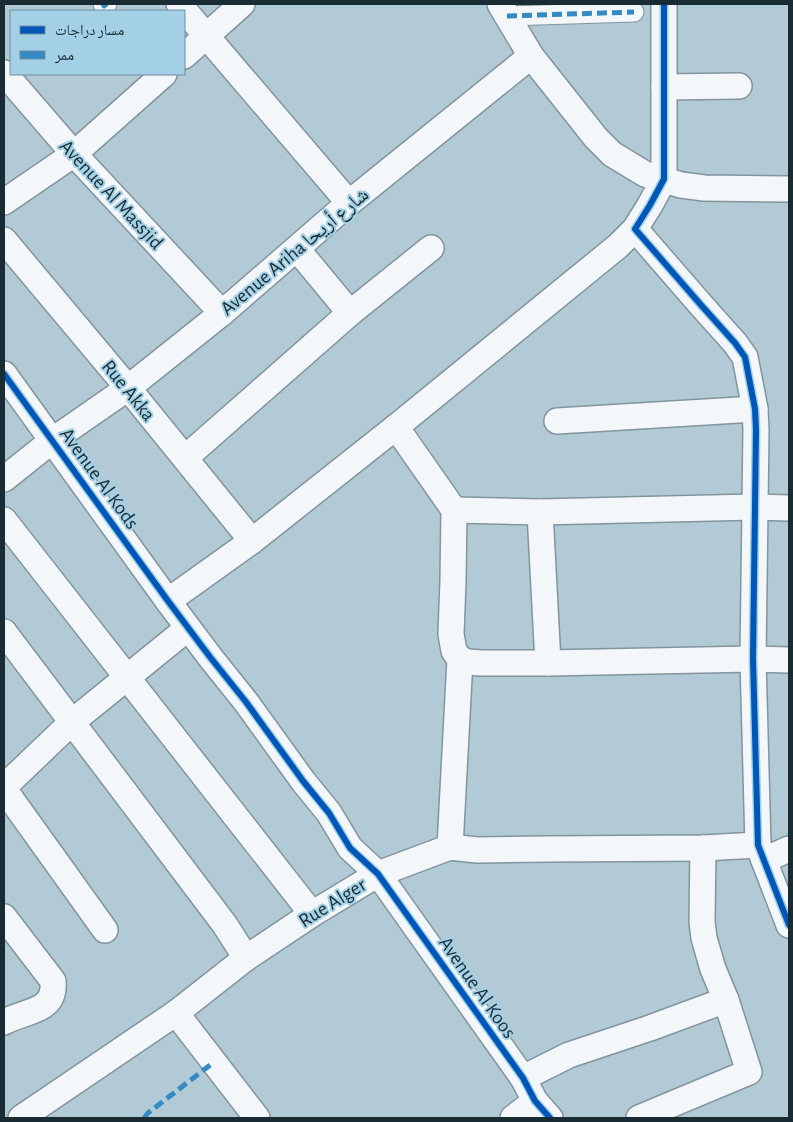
<svg xmlns="http://www.w3.org/2000/svg" width="793" height="1122" viewBox="0 0 793 1122" font-family="'Alegreya Sans','Noto Naskh Arabic',sans-serif">
	<style>
		.lines { fill: none; stroke-linecap: round; stroke-linejoin: round }
		.pedestrian-casing { stroke: #82949d; stroke-width: 21 }
		.minor-casing { stroke: #82949d; stroke-width: 28 }
		.pedestrian { stroke: #f3f7f9; stroke-width: 19 }
		.minor { stroke: #f3f7f9; stroke-width: 25 }
		.quiet { stroke: #368ac4; stroke-width: 5; stroke-dasharray: 10 5; stroke-linecap: butt }
		.cycleway-casing { stroke: #a3d0e5; stroke-width: 9 }
		.cycleway { stroke: #0057b8; stroke-width: 6 }
		.labels { text-anchor: middle; stroke-width: 4; stroke-linejoin: round; paint-order: stroke }
		.street-label { font-size: 20px; fill: #192b33; stroke: #a3d0e5 }
	</style>
	<rect width="100%" height="100%" fill="#b2cad6"/>
	<g class="lines">
		<defs>
			<g id="pedestrian">
				<path d="M 103,4 L 104,6 L 107,4"/>
				<path d="M 507,16 L 634,12"/>
			</g>
			<g id="minor">
				<path d="M 179,4 L 349,203"/>
				<path d="M 500,4 L 531,56 L 596,138 L 612,154 L 645,174 L 681,185 L 704,188 L 789,189"/>
				<path d="M 664,4 L 664,179 L 650,205 L 635,229 L 701,305 L 735,343 L 745,357 L 755,409 L 756,430 L 753,659 L 758,845 L 789,925"/>
				<path d="M 184,56 L 242,4"/>
				<path d="M 4,73 L 74,154 L 222,313"/>
				<path d="M 664,87 L 739,86"/>
				<path d="M 4,202 L 74,154 L 164,74"/>
				<path d="M 4,240 L 128,388 L 252,541"/>
				<path d="M 297,249 L 350,313"/>
				<path d="M 4,374 L 168,601 L 210,657 L 246,702 L 303,781 L 329,813 L 350,848 L 378,874 L 523,1078 L 535,1101 L 550,1118"/>
				<path d="M 557,421 L 755,409"/>
				<path d="M 396,427 L 454,510 L 453,581 L 451,634 L 454,651 L 460,659 L 468,662 L 481,663 L 548,663 L 753,659 L 789,660"/>
				<path d="M 185,458 L 350,313 L 431,248"/>
				<path d="M 4,479 L 53,440 L 128,388 L 222,313 L 349,203 L 531,56"/>
				<path d="M 454,510 L 540,512 L 754,507 L 789,508"/>
				<path d="M 540,512 L 548,663"/>
				<path d="M 4,520 L 312,914"/>
				<path d="M 168,601 L 252,541 L 396,427 L 618,246 L 635,229"/>
				<path d="M 4,632 L 225,925 L 246,958"/>
				<path d="M 4,787 L 72,722 L 188,628"/>
				<path d="M 4,789 L 105,930"/>
				<path d="M 450,847 L 460,659"/>
				<path d="M 703,848 L 702,922 L 704,938 L 713,969 L 726,1000"/>
				<path d="M 764,860 L 789,849"/>
				<path d="M 4,917 L 53,981 C 56,1013 25,1010 4,1022"/>
				<path d="M 176,1013 L 257,1118"/>
				<path d="M 523,1078 L 569,1055 L 650,1028 L 726,1000 L 749,1072 L 639,1118"/>
				<path d="M 21,1118 L 176,1013 L 246,958 L 312,914 L 378,874 L 450,847 L 477,850 L 547,849 L 703,848 L 758,845"/>
				<path d="M 513,1118 L 535,1101"/>
			</g>
		</defs>
		<use href="#pedestrian" class="pedestrian-casing"/>
		<use href="#minor" class="minor-casing"/>
		<use href="#pedestrian" class="pedestrian"/>
		<use href="#minor" class="minor"/>
		<g class="quiet">
			<path d="M 103,4 L 104,6 L 107,4"/>
			<path d="M 507,16 L 634,12"/>
			<path d="M 144,1118 L 148,1113 L 214,1062"/>
		</g>
		<defs>
			<g id="cycleway">
				<path d="M 664,4 L 664,179 L 650,205 L 635,229 L 701,305 L 735,343 L 745,357 L 755,409 L 756,430 L 753,659 L 758,845 L 789,925"/>
				<path d="M 4,374 L 168,601 L 210,657 L 246,702 L 303,781 L 329,813 L 350,848 L 378,874 L 523,1078 L 535,1101 L 550,1118"/>
			</g>
		</defs>
		<use href="#cycleway" class="cycleway-casing"/>
		<use href="#cycleway" class="cycleway"/>
	</g>
	<g class="labels">
		<g class="street-label">
			<text transform="translate(112 194) rotate(47)" y="7">Avenue Al Massjid</text>
			<text transform="translate(294 251) rotate(-40)" y="7">Avenue Ariha شارع أريحا</text>
			<text transform="translate(129 390) rotate(51)" y="7">Rue Akka</text>
			<text transform="translate(100 478) rotate(54)" y="7">Avenue Al Kods</text>
			<text transform="translate(332 902) rotate(-32)" y="7">Rue Alger</text>
			<text transform="translate(478 987) rotate(55)" y="7">Avenue Al Koos</text>
		</g>
	</g>
	<rect width="793" height="1122" fill="none" stroke="#192b33" stroke-width="10"/>
	<rect x="10" y="10" width="175" height="65" fill="#a3d0e5" stroke="#6c8e9e"/>
	<rect x="20" y="26" width="25" height="8" fill="#0057b8" stroke="#6c8e9e"/>
	<text x="55" y="35" font-size="15" fill="#192b33">مسار دراجات</text>
	<rect x="20" y="51" width="25" height="8" fill="#368ac4" stroke="#6c8e9e"/>
	<text x="55" y="60" font-size="15" fill="#192b33">ممر</text>
</svg>
